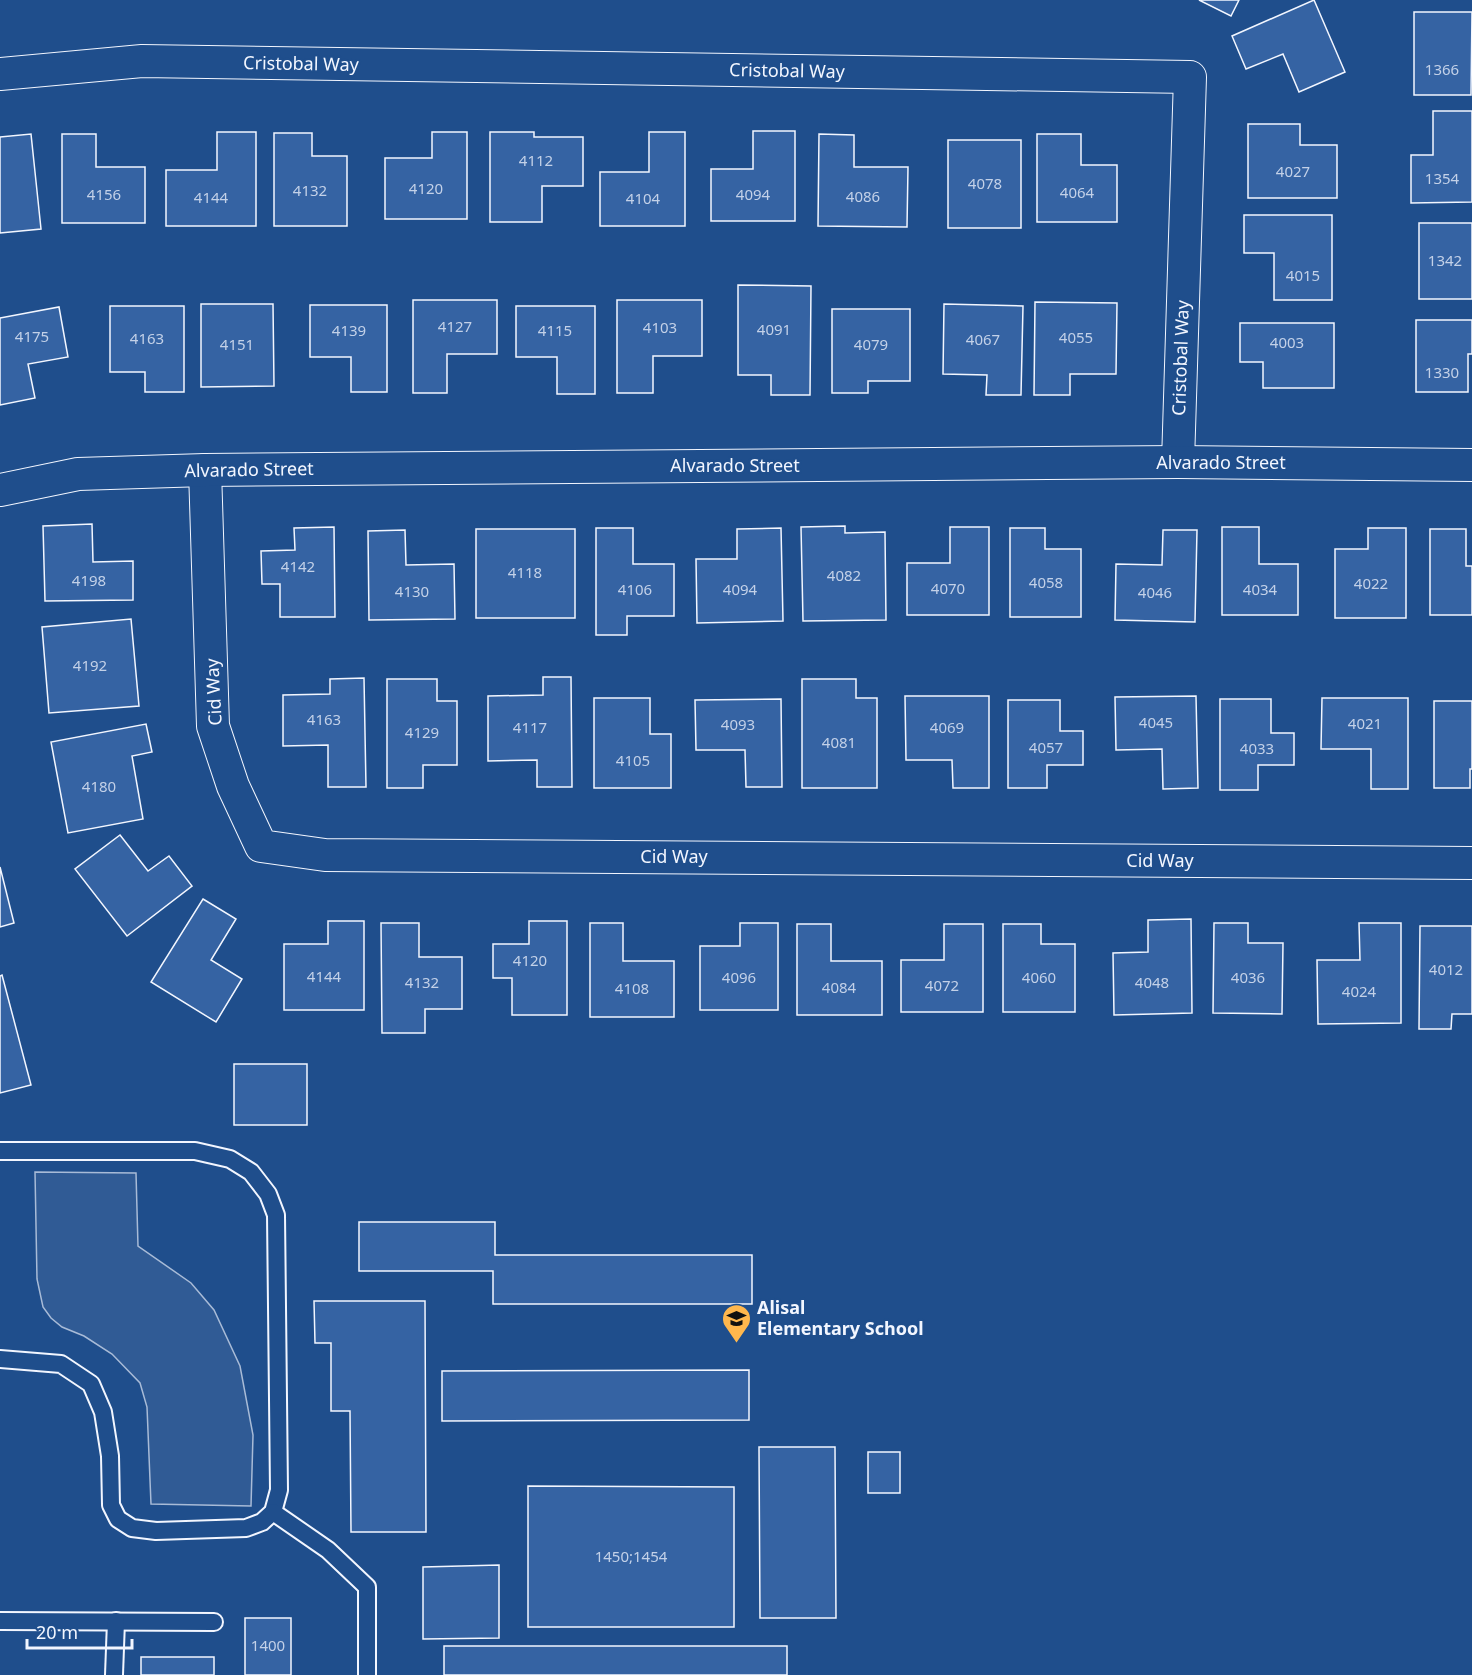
<svg xmlns="http://www.w3.org/2000/svg" width="1472" height="1675" viewBox="0 0 1472 1675" font-family="'Noto Sans',sans-serif">
	<style>
		.built { fill: #305b95; stroke: #a8bbd7; stroke-width: 1.5 }
		.building { fill: #3563a3; stroke: #f2f6ff; stroke-width: 1.5 }
		.lines { fill: none; stroke-linecap: round; stroke-linejoin: round }
		.lane-casing { stroke: #f2f6ff; stroke-width: 20 }
		.street-casing { stroke: #f2f6ff; stroke-width: 34 }
		.lane { stroke: #1f4e8c; stroke-width: 16 }
		.street { stroke: #1f4e8c; stroke-width: 32 }
		.labels { text-anchor: middle; stroke-width: 4.5; stroke-linejoin: round; paint-order: stroke }
		.number-label { font-size: 15px; fill: #c3d1e8 }
		.street-label { font-size: 18px; fill: #f2f6ff; stroke: #1f4e8c }
		.poi-label { font-size: 18px; font-weight: bold; fill: #f2f6ff; stroke: #1f4e8c; text-anchor: start }
	</style>
	<rect width="100%" height="100%" fill="#1f4e8c"/>
	<path class="built" d="M 35,1172 L 136,1173 L 138,1246 L 191,1283 L 214,1310 L 240,1366 L 253,1435 L 251,1506 L 151,1504 L 147,1407 L 140,1383 L 112,1354 L 84,1336 L 62,1327 L 51,1318 L 43,1307 L 37,1279 Z"/>
	<g class="building">
		<path d="M 1199,0 L 1239,0 L 1231,16 Z"/>
		<path d="M 1314,0 L 1345,72 L 1299,92 L 1283,54 L 1246,69 L 1232,36 Z"/>
		<path d="M 1414,12 L 1472,12 L 1471,95 L 1414,95 Z"/>
		<path d="M 1433,111 L 1472,111 L 1472,202 L 1411,203 L 1411,155 L 1433,155 Z"/>
		<path d="M 1248,124 L 1300,124 L 1300,145 L 1337,145 L 1337,198 L 1248,198 Z"/>
		<path d="M 753,131 L 795,131 L 795,221 L 711,221 L 711,169 L 753,169 Z"/>
		<path d="M 217,132 L 256,132 L 256,226 L 166,226 L 166,170 L 217,170 Z"/>
		<path d="M 432,132 L 467,132 L 467,219 L 385,219 L 385,158 L 432,158 Z"/>
		<path d="M 490,132 L 534,132 L 534,137 L 583,137 L 583,186 L 542,186 L 542,222 L 490,222 Z"/>
		<path d="M 649,132 L 685,132 L 685,226 L 600,226 L 600,172 L 649,172 Z"/>
		<path d="M 274,133 L 312,133 L 312,156 L 347,156 L 347,226 L 274,226 Z"/>
		<path d="M 31,134 L 41,229 L 0,233 L 0,137 Z"/>
		<path d="M 62,134 L 96,134 L 96,167 L 145,167 L 145,223 L 62,223 Z"/>
		<path d="M 819,134 L 854,135 L 854,167 L 908,167 L 907,227 L 818,226 Z"/>
		<path d="M 1037,134 L 1081,134 L 1081,165 L 1117,165 L 1117,222 L 1037,222 Z"/>
		<rect x="948" y="140" width="73" height="88"/>
		<path d="M 1244,215 L 1332,215 L 1332,300 L 1274,300 L 1274,253 L 1244,253 Z"/>
		<rect x="1419" y="223" width="53" height="76"/>
		<path d="M 738,285 L 811,286 L 810,395 L 771,395 L 771,375 L 738,375 Z"/>
		<path d="M 413,300 L 497,300 L 497,354 L 447,354 L 447,393 L 413,393 Z"/>
		<path d="M 617,300 L 702,300 L 702,356 L 653,356 L 653,393 L 617,393 Z"/>
		<path d="M 1035,302 L 1117,303 L 1116,374 L 1070,374 L 1070,395 L 1034,395 Z"/>
		<path d="M 201,304 L 273,304 L 274,386 L 201,387 Z"/>
		<path d="M 944,304 L 1023,306 L 1021,395 L 986,395 L 987,375 L 943,374 Z"/>
		<path d="M 310,305 L 387,305 L 387,392 L 351,392 L 351,357 L 310,357 Z"/>
		<path d="M 110,306 L 184,306 L 184,392 L 145,392 L 145,372 L 110,372 Z"/>
		<path d="M 516,306 L 595,306 L 595,394 L 557,394 L 557,357 L 516,357 Z"/>
		<path d="M 59,307 L 68,357 L 28,364 L 35,398 L 0,405 L 0,318 Z"/>
		<path d="M 832,309 L 910,309 L 910,381 L 868,381 L 868,393 L 832,393 Z"/>
		<path d="M 1416,320 L 1472,320 L 1472,354 L 1468,354 L 1468,392 L 1416,392 Z"/>
		<path d="M 1240,323 L 1334,323 L 1334,388 L 1263,388 L 1263,362 L 1240,362 Z"/>
		<path d="M 92,524 L 93,562 L 133,561 L 133,600 L 45,601 L 43,526 Z"/>
		<path d="M 845,526 L 845,533 L 885,532 L 886,620 L 803,621 L 801,527 Z"/>
		<path d="M 334,527 L 335,617 L 280,617 L 280,584 L 262,584 L 261,551 L 295,550 L 294,528 Z"/>
		<path d="M 950,527 L 989,527 L 989,615 L 907,615 L 907,563 L 950,563 Z"/>
		<path d="M 1222,527 L 1259,527 L 1259,564 L 1298,564 L 1298,615 L 1222,615 Z"/>
		<path d="M 596,528 L 633,528 L 633,564 L 674,564 L 674,616 L 627,616 L 627,635 L 596,635 Z"/>
		<path d="M 781,528 L 783,621 L 697,623 L 696,559 L 737,559 L 737,529 Z"/>
		<path d="M 1010,528 L 1045,528 L 1045,549 L 1081,549 L 1081,617 L 1010,617 Z"/>
		<path d="M 1368,528 L 1406,528 L 1406,618 L 1335,618 L 1335,549 L 1368,549 Z"/>
		<rect x="476" y="529" width="99" height="89"/>
		<path d="M 1430,529 L 1466,529 L 1466,566 L 1472,566 L 1472,615 L 1430,615 Z"/>
		<path d="M 405,530 L 406,565 L 454,564 L 455,619 L 369,620 L 368,531 Z"/>
		<path d="M 1163,530 L 1197,530 L 1195,622 L 1115,620 L 1116,564 L 1162,565 Z"/>
		<path d="M 131,619 L 139,706 L 49,713 L 42,627 Z"/>
		<path d="M 543,677 L 571,677 L 572,787 L 537,787 L 537,760 L 488,761 L 488,696 L 543,695 Z"/>
		<path d="M 364,678 L 366,787 L 328,787 L 328,745 L 283,746 L 283,695 L 330,694 L 330,679 Z"/>
		<path d="M 387,679 L 437,679 L 437,701 L 457,701 L 457,765 L 423,765 L 423,788 L 387,788 Z"/>
		<path d="M 802,679 L 856,679 L 856,698 L 877,698 L 877,788 L 802,788 Z"/>
		<path d="M 905,696 L 989,696 L 989,788 L 953,788 L 952,760 L 906,760 Z"/>
		<path d="M 1196,696 L 1198,788 L 1163,789 L 1162,749 L 1116,750 L 1115,697 Z"/>
		<path d="M 594,698 L 650,698 L 650,734 L 671,734 L 671,788 L 594,788 Z"/>
		<path d="M 1322,698 L 1408,698 L 1408,789 L 1371,789 L 1371,749 L 1321,749 Z"/>
		<path d="M 781,699 L 782,787 L 746,787 L 745,750 L 696,750 L 695,700 Z"/>
		<path d="M 1220,699 L 1271,699 L 1271,733 L 1294,733 L 1294,765 L 1258,765 L 1258,790 L 1220,790 Z"/>
		<path d="M 1008,700 L 1060,700 L 1060,731 L 1083,731 L 1083,765 L 1047,765 L 1047,788 L 1008,788 Z"/>
		<path d="M 1434,701 L 1472,701 L 1472,769 L 1470,769 L 1470,788 L 1434,788 Z"/>
		<path d="M 146,724 L 152,752 L 132,756 L 143,819 L 68,833 L 51,742 Z"/>
		<path d="M 120,835 L 148,871 L 169,856 L 192,886 L 127,936 L 75,869 Z"/>
		<path d="M 0,867 L 14,923 L 0,927 Z"/>
		<path d="M 203,899 L 236,919 L 211,960 L 242,979 L 216,1022 L 151,982 Z"/>
		<path d="M 1191,919 L 1192,1013 L 1114,1015 L 1113,953 L 1148,952 L 1148,920 Z"/>
		<path d="M 328,921 L 364,921 L 364,1010 L 284,1010 L 284,944 L 328,944 Z"/>
		<path d="M 529,921 L 567,921 L 567,1015 L 512,1015 L 512,978 L 493,978 L 493,944 L 529,944 Z"/>
		<path d="M 381,923 L 419,923 L 419,957 L 462,957 L 462,1009 L 425,1009 L 425,1033 L 382,1033 Z"/>
		<path d="M 590,923 L 623,923 L 623,961 L 674,961 L 674,1017 L 590,1017 Z"/>
		<path d="M 740,923 L 778,923 L 778,1010 L 700,1010 L 700,946 L 740,946 Z"/>
		<path d="M 1214,923 L 1248,923 L 1248,943 L 1283,943 L 1282,1014 L 1213,1013 Z"/>
		<path d="M 1359,923 L 1401,923 L 1401,1023 L 1318,1024 L 1317,960 L 1360,960 Z"/>
		<path d="M 797,924 L 831,924 L 831,961 L 882,961 L 882,1015 L 797,1015 Z"/>
		<path d="M 944,924 L 983,924 L 983,1012 L 901,1012 L 901,960 L 944,960 Z"/>
		<path d="M 1003,924 L 1041,924 L 1041,944 L 1075,944 L 1075,1012 L 1003,1012 Z"/>
		<path d="M 1420,926 L 1472,926 L 1472,1014 L 1452,1014 L 1451,1029 L 1419,1029 Z"/>
		<path d="M 2,975 L 31,1085 L 0,1093 L 0,976 Z"/>
		<rect x="234" y="1064" width="73" height="61"/>
		<path d="M 359,1222 L 495,1222 L 495,1255 L 752,1255 L 752,1304 L 493,1304 L 493,1271 L 359,1271 Z"/>
		<path d="M 314,1301 L 425,1301 L 426,1532 L 351,1532 L 350,1411 L 331,1411 L 331,1343 L 315,1343 Z"/>
		<path d="M 749,1370 L 749,1420 L 442,1421 L 442,1371 Z"/>
		<path d="M 759,1447 L 835,1447 L 836,1618 L 760,1618 Z"/>
		<rect x="868" y="1452" width="32" height="41"/>
		<path d="M 528,1486 L 734,1487 L 734,1627 L 528,1627 Z"/>
		<path d="M 499,1565 L 499,1638 L 423,1639 L 423,1567 Z"/>
		<rect x="245" y="1618" width="46" height="57"/>
		<rect x="444" y="1646" width="343" height="29"/>
		<rect x="141" y="1657" width="73" height="18"/>
	</g>
	<g class="lines">
		<defs>
			<g id="lane">
				<path d="M 0,1151 L 195,1151 L 230,1159 L 251,1172 L 268,1194 L 276,1215 L 279,1490 L 273,1512 L 262,1522 L 246,1528 L 156,1531 L 132,1528 L 118,1519 L 111,1505 L 110,1456 L 103,1412 L 91,1384 L 61,1364 L 0,1359"/>
				<path d="M 273,1512 L 328,1550 L 367,1587 L 367,1675"/>
				<path d="M 0,1621 L 214,1622"/>
				<path d="M 114,1675 L 116,1621"/>
			</g>
			<g id="street">
				<path d="M 0,74 L 142,61 L 1190,77 L 1178,462"/>
				<path d="M 205,470 L 213,726 L 233,786 L 261,846 L 325,855 L 1472,863"/>
				<path d="M 0,490 L 78,474 L 205,470 L 1178,462 L 1472,465"/>
			</g>
		</defs>
		<use href="#lane" class="lane-casing"/>
		<use href="#street" class="street-casing"/>
		<use href="#lane" class="lane"/>
		<use href="#street" class="street"/>
	</g>
	<defs>
		<symbol id="school-pin" viewBox="-11 -11 22 30"><path d="M0 17L-7.5 6A9.5 9.5 0 1 1 7.5 6Z" fill="#ffb74d" stroke="#1f4e8c"/><path d="M0-5L7-2L0 1L-7-2ZM-4 1L0 2.5L4 1V4Q0 6-4 4Z" fill="#111"/></symbol>
	</defs>
	<g fill-rule="evenodd">
		<use href="#school-pin" x="720" y="1302" width="33" height="45"/>
	</g>
	<g class="labels">
		<g class="number-label">
			<text x="1442" y="75">1366</text>
			<text x="536" y="166">4112</text>
			<text x="1293" y="177">4027</text>
			<text x="1442" y="184">1354</text>
			<text x="985" y="189">4078</text>
			<text x="426" y="194">4120</text>
			<text x="310" y="196">4132</text>
			<text x="1077" y="198">4064</text>
			<text x="104" y="200">4156</text>
			<text x="753" y="200">4094</text>
			<text x="863" y="202">4086</text>
			<text x="211" y="203">4144</text>
			<text x="643" y="204">4104</text>
			<text x="1445" y="266">1342</text>
			<text x="1303" y="281">4015</text>
			<text x="455" y="332">4127</text>
			<text x="660" y="333">4103</text>
			<text x="774" y="335">4091</text>
			<text x="349" y="336">4139</text>
			<text x="555" y="336">4115</text>
			<text x="32" y="342">4175</text>
			<text x="1076" y="343">4055</text>
			<text x="147" y="344">4163</text>
			<text x="983" y="345">4067</text>
			<text x="1287" y="348">4003</text>
			<text x="237" y="350">4151</text>
			<text x="871" y="350">4079</text>
			<text x="1442" y="378">1330</text>
			<text x="298" y="572">4142</text>
			<text x="525" y="578">4118</text>
			<text x="844" y="581">4082</text>
			<text x="89" y="586">4198</text>
			<text x="1046" y="588">4058</text>
			<text x="1371" y="589">4022</text>
			<text x="948" y="594">4070</text>
			<text x="635" y="595">4106</text>
			<text x="740" y="595">4094</text>
			<text x="1260" y="595">4034</text>
			<text x="412" y="597">4130</text>
			<text x="1155" y="598">4046</text>
			<text x="90" y="671">4192</text>
			<text x="324" y="725">4163</text>
			<text x="1156" y="728">4045</text>
			<text x="1365" y="729">4021</text>
			<text x="738" y="730">4093</text>
			<text x="530" y="733">4117</text>
			<text x="947" y="733">4069</text>
			<text x="422" y="738">4129</text>
			<text x="839" y="748">4081</text>
			<text x="1046" y="753">4057</text>
			<text x="1257" y="754">4033</text>
			<text x="633" y="766">4105</text>
			<text x="99" y="792">4180</text>
			<text x="530" y="966">4120</text>
			<text x="1446" y="975">4012</text>
			<text x="324" y="982">4144</text>
			<text x="739" y="983">4096</text>
			<text x="1039" y="983">4060</text>
			<text x="1248" y="983">4036</text>
			<text x="422" y="988">4132</text>
			<text x="1152" y="988">4048</text>
			<text x="942" y="991">4072</text>
			<text x="839" y="993">4084</text>
			<text x="632" y="994">4108</text>
			<text x="1359" y="997">4024</text>
			<text x="631" y="1562">1450;1454</text>
			<text x="268" y="1651">1400</text>
		</g>
		<g class="street-label">
			<text transform="translate(301 64) rotate(1)" y="6">Cristobal Way</text>
			<text transform="translate(787 71) rotate(1)" y="6">Cristobal Way</text>
			<text transform="translate(1181 358) rotate(-88)" y="6">Cristobal Way</text>
			<text x="1221" y="469">Alvarado Street</text>
			<text x="735" y="472">Alvarado Street</text>
			<text transform="translate(249 470) rotate(-1)" y="6">Alvarado Street</text>
			<text transform="translate(214 692) rotate(-93)" y="6">Cid Way</text>
			<text x="674" y="863">Cid Way</text>
			<text x="1160" y="867">Cid Way</text>
		</g>
		<g class="poi-label">
			<text x="757" y="1314">Alisal<tspan x="757" dy="21">Elementary School</tspan></text>
		</g>
	</g>
	<path d="M27 1639v9h105v-9" fill="none" stroke="#f2f6ff" stroke-width="3"/>
	<text x="36" y="1639" font-size="18" fill="#f2f6ff" stroke="#1f4e8c" stroke-width="4.5" paint-order="stroke">20 m</text>
</svg>
